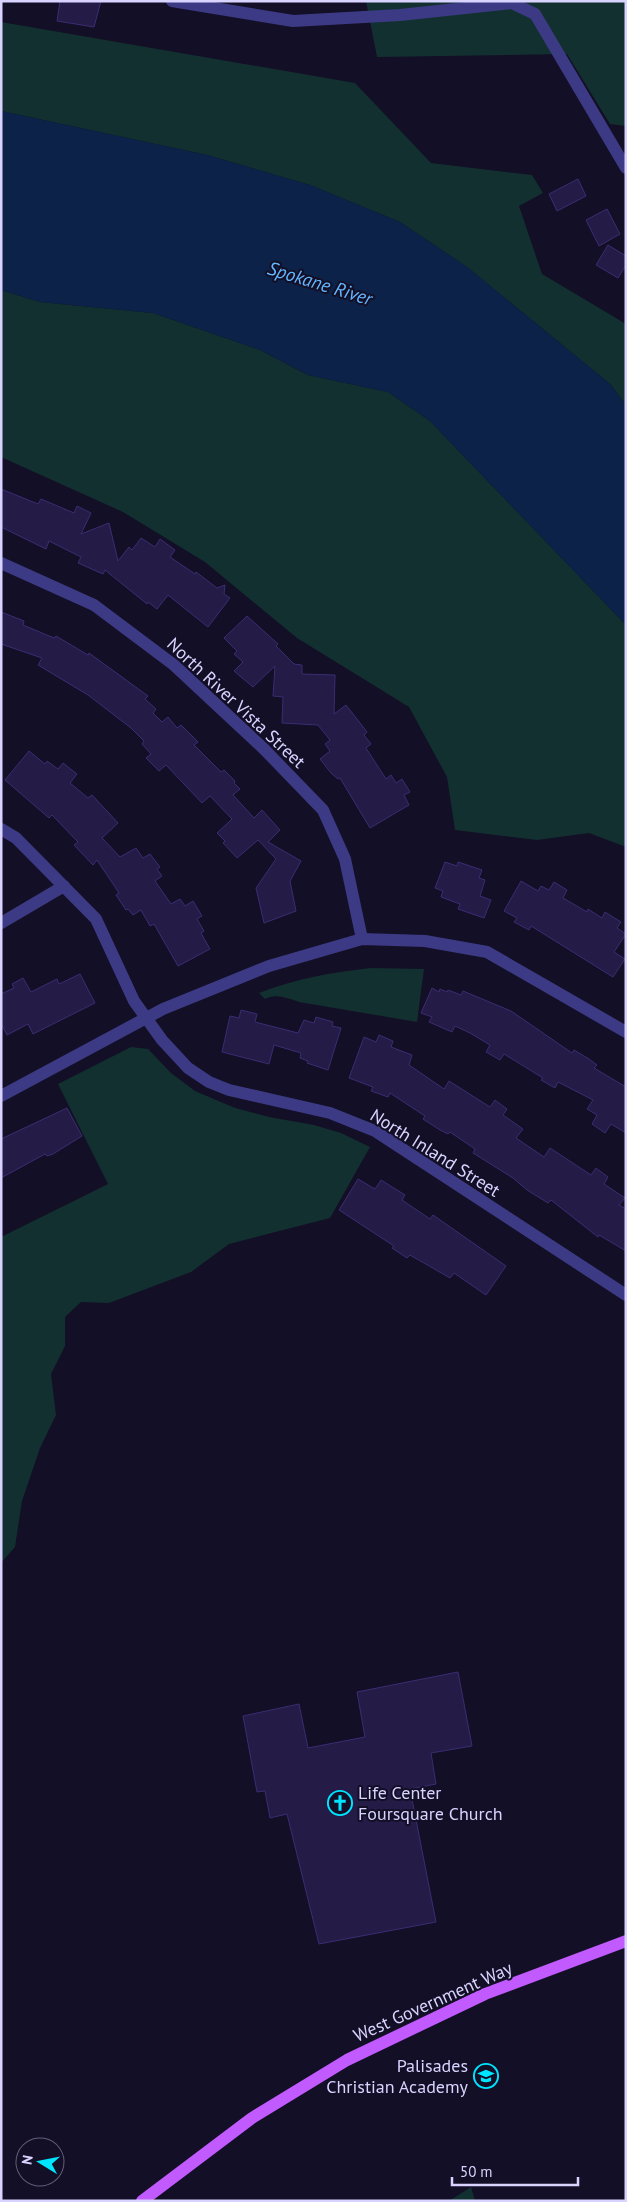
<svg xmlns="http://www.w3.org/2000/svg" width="627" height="2202" viewBox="0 0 627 2202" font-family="'PT Sans',sans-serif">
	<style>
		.green { fill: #12302f }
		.water { fill: #0c2248 }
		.building { fill: #241b47; stroke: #3b2d73 }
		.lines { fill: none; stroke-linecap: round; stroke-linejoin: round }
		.minor { stroke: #3d3a85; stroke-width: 12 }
		.primary { stroke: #c25bff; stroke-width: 12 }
		.labels { text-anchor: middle; stroke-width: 4; stroke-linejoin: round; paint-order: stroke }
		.street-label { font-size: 18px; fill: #d9d4ff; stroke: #130f26 }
		.poi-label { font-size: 18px; fill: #d9d4ff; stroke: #130f26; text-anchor: start }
		.water-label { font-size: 19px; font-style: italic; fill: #62b6ff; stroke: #130f26 }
	</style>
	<rect width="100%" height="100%" fill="#130f26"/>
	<g class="green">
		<path d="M 366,1 L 626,1 L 626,126 L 610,124 L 567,54 L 377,57 Z"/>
		<path d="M 1,22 L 355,83 L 431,163 L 532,175 L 543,193 L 519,206 L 542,274 L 626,324 L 626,405 L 610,384 L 467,267 L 400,222 L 310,185 L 207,155 L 1,111 Z"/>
		<path d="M 1,290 L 40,302 L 153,313 L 260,350 L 308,375 L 388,392 L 430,421 L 626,625 L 626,847 L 589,833 L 537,840 L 455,830 L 447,777 L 409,707 L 297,638 L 205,562 L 123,512 L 1,457 Z"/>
		<path d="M 371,968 L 424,969 L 417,1022 L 299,1002 C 288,998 276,993 265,999 L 259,993 C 295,979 332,972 371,968 Z"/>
		<path d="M 131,1047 L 148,1049 L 171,1073 L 195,1091 L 235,1108 L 269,1117 L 314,1125 L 341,1133 L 370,1147 L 330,1218 L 229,1244 L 191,1272 L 109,1303 L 81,1302 L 65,1317 L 65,1346 L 51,1374 L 56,1415 L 40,1448 L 22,1501 L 15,1547 L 1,1563 L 1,1237 L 108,1184 L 58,1084 Z"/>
		<path d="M 471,2187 L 475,2201 L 449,2201 Z"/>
	</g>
	<path class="water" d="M 1,111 L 207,155 L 310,185 L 400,222 L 467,267 L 610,384 L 626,405 L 626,625 L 430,421 L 388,392 L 308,375 L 260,350 L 153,313 L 40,302 L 1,290 Z"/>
	<g class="building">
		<path d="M 60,1 L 101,1 L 94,27 L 57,21 Z"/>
		<path d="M 578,179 L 586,196 L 557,211 L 549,194 Z"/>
		<path d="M 607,209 L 620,234 L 599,246 L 586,220 Z"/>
		<path d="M 608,245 L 626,256 L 626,265 L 618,278 L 596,265 Z"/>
		<path d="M 1,489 L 38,504 L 41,499 L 74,513 L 77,506 L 91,513 L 81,534 L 109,523 L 118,561 L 129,547 L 132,550 L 141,538 L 155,547 L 160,539 L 175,550 L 170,557 L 195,574 L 196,572 L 217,588 L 225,585 L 224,594 L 230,598 L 208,627 L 168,595 L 157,609 L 148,602 L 147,604 L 105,570 L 103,574 L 78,563 L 81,557 L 49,541 L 46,549 L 1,527 Z"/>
		<path d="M 1,612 L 24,621 L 23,625 L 54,638 L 56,636 L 88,655 L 89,653 L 148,696 L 145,699 L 156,709 L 153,713 L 162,722 L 168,717 L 177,728 L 181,725 L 198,742 L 194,745 L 221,772 L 224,770 L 235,781 L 234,783 L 240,789 L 233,795 L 254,818 L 262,810 L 280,830 L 268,842 L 301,861 L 290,881 L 296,911 L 264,923 L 256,888 L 276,859 L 258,840 L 237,858 L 223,843 L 225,841 L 217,833 L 232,819 L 210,796 L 202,803 L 166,765 L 159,771 L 146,758 L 151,754 L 142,744 L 144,741 L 131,728 L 88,695 L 38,665 L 42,658 L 1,644 Z"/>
		<path d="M 247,616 L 278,644 L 276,646 L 294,664 L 302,665 L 302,674 L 335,675 L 334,714 L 346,705 L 367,732 L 364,735 L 371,744 L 366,748 L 386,779 L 391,775 L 396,783 L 402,779 L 410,792 L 404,795 L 409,805 L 370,828 L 340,778 L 338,779 L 331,773 L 320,759 L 330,751 L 325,744 L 330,740 L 318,725 L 282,723 L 283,697 L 273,696 L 275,666 L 253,687 L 234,671 L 243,662 L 234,654 L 237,651 L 224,638 Z"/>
		<path d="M 29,751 L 45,764 L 47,761 L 58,769 L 63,763 L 77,774 L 70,783 L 88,798 L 92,795 L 118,823 L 102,838 L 120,857 L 136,848 L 143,858 L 150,854 L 160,867 L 157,869 L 162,876 L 155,881 L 171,904 L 180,899 L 185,906 L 193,901 L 202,916 L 197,919 L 204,931 L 201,933 L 210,949 L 178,966 L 154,924 L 150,926 L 141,910 L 133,915 L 128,909 L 126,910 L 116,895 L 119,893 L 97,860 L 93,865 L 74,845 L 78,842 L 52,815 L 49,818 L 5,780 Z"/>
		<path d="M 445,862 L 457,866 L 458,862 L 482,870 L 479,878 L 485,880 L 480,896 L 491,900 L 484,918 L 458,909 L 460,904 L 441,897 L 443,891 L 435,888 Z"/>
		<path d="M 521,881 L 538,891 L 541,886 L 549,890 L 554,882 L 567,890 L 563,898 L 587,912 L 588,909 L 602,918 L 605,912 L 621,922 L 617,928 L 626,934 L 614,952 L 625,959 L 613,977 L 531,926 L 529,930 L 514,922 L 517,918 L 504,911 Z"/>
		<path d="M 80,974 L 95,1003 L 33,1034 L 28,1024 L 7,1035 L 1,1023 L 1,994 L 14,988 L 12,984 L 23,978 L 31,992 L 57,979 L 59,984 Z"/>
		<path d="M 432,988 L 439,992 L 440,989 L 447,992 L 448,990 L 461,995 L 463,991 L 511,1011 L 572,1053 L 574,1050 L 589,1059 L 597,1065 L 594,1068 L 626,1087 L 626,1133 L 611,1124 L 605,1133 L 592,1124 L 597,1115 L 587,1109 L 593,1100 L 558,1082 L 555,1088 L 541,1080 L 543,1078 L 504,1054 L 500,1060 L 486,1052 L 490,1045 L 470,1033 L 455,1026 L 452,1032 L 429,1022 L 432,1017 L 421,1013 Z"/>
		<path d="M 241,1010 L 257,1014 L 255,1022 L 298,1033 L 304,1020 L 314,1023 L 316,1017 L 333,1022 L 332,1026 L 341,1028 L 328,1070 L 307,1063 L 308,1061 L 300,1058 L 301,1053 L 274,1045 L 269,1064 L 222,1052 L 230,1016 L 239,1018 Z"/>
		<path d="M 379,1035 L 393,1041 L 391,1047 L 412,1055 L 409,1065 L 444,1089 L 449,1081 L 490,1107 L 495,1100 L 507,1109 L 503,1115 L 523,1129 L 516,1138 L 544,1157 L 550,1148 L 591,1175 L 596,1168 L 608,1177 L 604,1184 L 625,1198 L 619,1205 L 626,1209 L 626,1251 L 599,1235 L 598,1237 L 551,1200 L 548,1203 L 527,1190 L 513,1178 L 473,1153 L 475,1149 L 450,1132 L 448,1134 L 440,1130 L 423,1119 L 425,1116 L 390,1093 L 388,1097 L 371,1091 L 373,1087 L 349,1078 L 364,1037 L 376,1042 Z"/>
		<path d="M 67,1108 L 82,1136 L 53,1154 L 47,1156 L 45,1154 L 1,1178 L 1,1139 Z"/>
		<path d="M 358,1179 L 375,1189 L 381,1180 L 405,1195 L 402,1200 L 430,1219 L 433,1215 L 506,1266 L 486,1295 L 454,1273 L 450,1278 L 410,1255 L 407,1258 L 392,1248 L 394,1246 L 339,1210 Z"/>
		<path d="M 458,1672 L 472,1746 L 431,1753 L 436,1784 L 410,1789 L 436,1922 L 319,1944 L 287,1814 L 270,1818 L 265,1791 L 257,1792 L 243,1716 L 299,1704 L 308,1748 L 365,1737 L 357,1692 Z"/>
	</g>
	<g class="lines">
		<g class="minor">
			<path d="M 172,1 L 293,21 L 400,15 L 512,3 L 535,14 L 626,168"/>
			<path d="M 1,563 L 94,605 L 174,665 L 264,749 L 323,810 L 345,859 L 362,939"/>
			<path d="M 1,829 L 16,838 L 96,919 L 134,1001 L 162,1040 L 188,1068 L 209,1082 L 229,1090 L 330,1113 L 375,1131 L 626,1295"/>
			<path d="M 1,923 L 64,886"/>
			<path d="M 1,1096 L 163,1009 L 269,966 L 362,939 L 425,941 L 487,952 L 626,1032"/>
		</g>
		<path class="primary" d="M 142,2201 L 252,2118 L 347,2060 L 485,1994 L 626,1941"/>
	</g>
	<defs>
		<symbol id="church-ring" viewBox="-11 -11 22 22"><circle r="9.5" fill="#130f26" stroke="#00e5ff" stroke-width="1.5"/><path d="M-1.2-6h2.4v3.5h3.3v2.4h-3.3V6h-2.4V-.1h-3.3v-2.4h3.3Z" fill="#00e5ff"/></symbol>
		<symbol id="school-ring" viewBox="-11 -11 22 22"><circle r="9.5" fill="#130f26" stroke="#00e5ff" stroke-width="1.5"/><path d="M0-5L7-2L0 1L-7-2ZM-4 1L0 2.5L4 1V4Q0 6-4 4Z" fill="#00e5ff"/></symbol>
	</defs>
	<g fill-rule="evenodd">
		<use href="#church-ring" x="326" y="1789" width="28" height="28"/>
		<use href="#school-ring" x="472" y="2062" width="28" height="28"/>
	</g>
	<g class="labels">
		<g class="street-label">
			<text transform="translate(236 703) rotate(43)" y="6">North River Vista Street</text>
			<text transform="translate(435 1153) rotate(32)" y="6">North Inland Street</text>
			<text transform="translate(433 2002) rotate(-24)" y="6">West Government Way</text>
		</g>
		<g class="poi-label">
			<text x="358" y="1799">Life Center<tspan x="358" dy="21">Foursquare Church</tspan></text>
			<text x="468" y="2072" text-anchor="end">Palisades<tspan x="468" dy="21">Christian Academy</tspan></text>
		</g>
		<g class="water-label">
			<text transform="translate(320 283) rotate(17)" y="7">Spokane River</text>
		</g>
	</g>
	<rect width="627" height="2202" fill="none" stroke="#d9d4ff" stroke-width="5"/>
	<g transform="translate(40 2162) rotate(280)"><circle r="24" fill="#130f26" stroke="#625e7d"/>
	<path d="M0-4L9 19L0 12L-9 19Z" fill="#00e5ff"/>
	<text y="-8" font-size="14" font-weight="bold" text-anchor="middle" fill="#d9d4ff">N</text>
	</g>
	<path d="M452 2177v8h126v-8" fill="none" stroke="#d9d4ff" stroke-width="2.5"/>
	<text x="460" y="2177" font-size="15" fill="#d9d4ff" stroke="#130f26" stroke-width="4" paint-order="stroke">50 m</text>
</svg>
